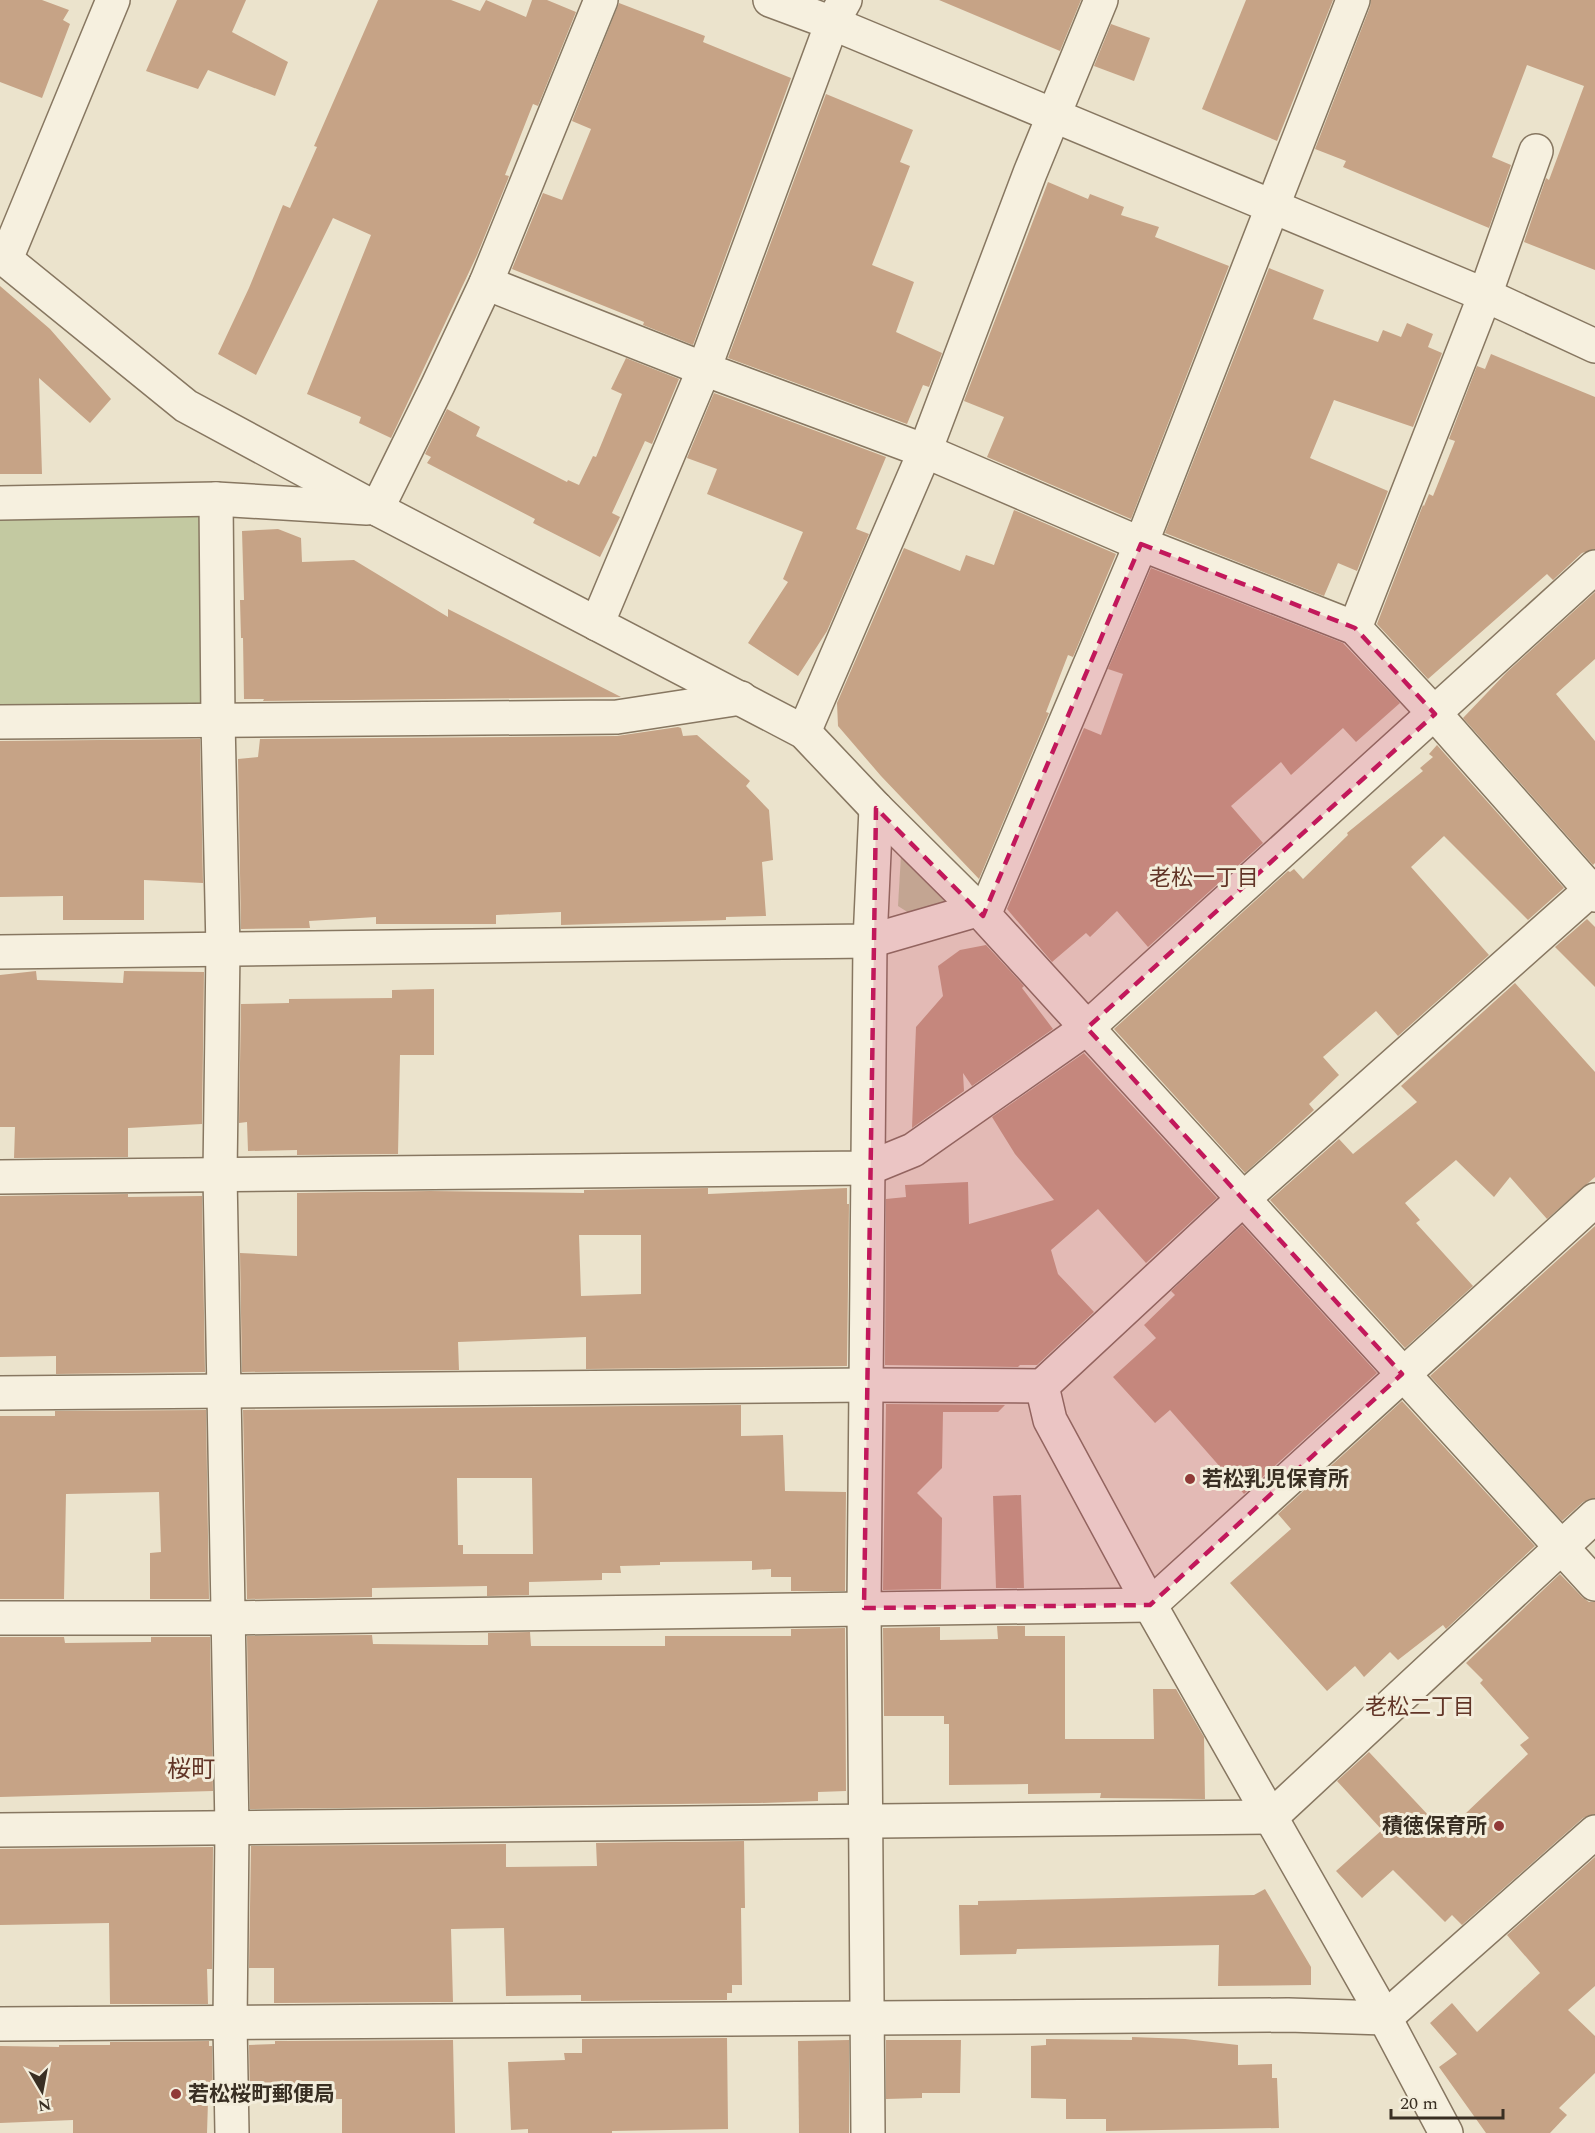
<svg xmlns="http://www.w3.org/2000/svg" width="1595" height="2133" viewBox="0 0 1595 2133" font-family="Spectral,'Noto Sans JP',serif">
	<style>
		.green { fill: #c3c9a1 }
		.building { fill: #c6a386; fill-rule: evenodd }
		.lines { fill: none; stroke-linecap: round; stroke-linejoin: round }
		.minor-casing { stroke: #877761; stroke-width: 36 }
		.minor { stroke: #f6f0df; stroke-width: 33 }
		.marked { fill: #c2185b; fill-opacity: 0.2; stroke: #c2185b; stroke-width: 4.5; stroke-dasharray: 12 8; stroke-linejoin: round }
		.poi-dot { fill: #903a37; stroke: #f3eddb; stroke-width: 2 }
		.labels { text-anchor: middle; stroke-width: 6; stroke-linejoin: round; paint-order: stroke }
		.poi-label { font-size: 21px; font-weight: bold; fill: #392f23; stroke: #f3eddb; text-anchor: start }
		.neighbourhood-label { font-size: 22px; fill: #623527; stroke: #f3eddb }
		.quarter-label { font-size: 24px; fill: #623527; stroke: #f3eddb }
	</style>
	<rect width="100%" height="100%" fill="#ebe3cc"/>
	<g class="green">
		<path d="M 200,515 L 204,708 L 0,710 L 0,516 Z"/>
		<path d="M 904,851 L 945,899 L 939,912 L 909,913 L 898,906 L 901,855 Z"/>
	</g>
	<g class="building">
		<path d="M 0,0 L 42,0 L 69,10 L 63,20 L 70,24 L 42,98 L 0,82 Z"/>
		<path d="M 177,0 L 246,0 L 232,32 L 288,62 L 275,96 L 208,70 L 198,89 L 146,71 Z"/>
		<path d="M 378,0 L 451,0 L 480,11 L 486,0 L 526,17 L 532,0 L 547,0 L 576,12 L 538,106 L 533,104 L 505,175 L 509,176 L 508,179 L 477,255 L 391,438 L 359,423 L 361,417 L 307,394 L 371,235 L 333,218 L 256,375 L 218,354 L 249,288 L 283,205 L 290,208 L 317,147 L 314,146 Z"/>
		<path d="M 939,0 L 1081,0 L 1060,51 Z"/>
		<path d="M 1246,0 L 1333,0 L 1277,141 L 1202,109 Z"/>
		<path d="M 1371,0 L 1595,0 L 1595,270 L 1524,242 L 1546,178 L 1549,180 L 1584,86 L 1527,65 L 1492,157 L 1511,165 L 1489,228 L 1343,167 L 1346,161 L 1315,149 L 1370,7 Z"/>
		<path d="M 619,3 L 705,36 L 703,42 L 791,78 L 693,345 L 643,325 L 644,322 L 512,269 L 543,193 L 562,200 L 591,129 L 572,121 Z"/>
		<path d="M 1111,24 L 1150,38 L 1134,81 L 1094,66 Z"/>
		<path d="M 826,94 L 913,130 L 900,162 L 910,166 L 872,265 L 914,282 L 896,332 L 942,353 L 929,387 L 923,385 L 907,424 L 728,358 Z"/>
		<path d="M 1048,182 L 1088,199 L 1090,194 L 1124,207 L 1121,215 L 1159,227 L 1155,237 L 1229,266 L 1131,519 L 987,457 L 1004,417 L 964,401 Z"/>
		<path d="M 1269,268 L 1324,290 L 1313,319 L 1378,342 L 1383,330 L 1401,337 L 1407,323 L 1433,334 L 1428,347 L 1442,353 L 1413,427 L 1334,400 L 1310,458 L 1388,491 L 1357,571 L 1338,563 L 1324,596 L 1165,533 Z"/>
		<path d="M 0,286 L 50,329 L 111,399 L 90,423 L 39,378 L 42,474 L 0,474 Z"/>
		<path d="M 1491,354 L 1595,397 L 1595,549 L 1582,553 L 1553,580 L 1547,574 L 1428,679 L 1377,624 L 1423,505 L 1424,506 L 1429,494 L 1433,496 L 1455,441 L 1449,439 L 1477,366 L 1485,369 Z"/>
		<path d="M 626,358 L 679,379 L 652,444 L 645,441 L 612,513 L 620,517 L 600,557 L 533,523 L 535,519 L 427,463 L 431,457 L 425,454 L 447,409 L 480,427 L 476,436 L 567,482 L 568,480 L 579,485 L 593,456 L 596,457 L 622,394 L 611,389 Z"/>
		<path d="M 714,393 L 886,457 L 856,529 L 869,534 L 827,631 L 798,676 L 748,643 L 788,582 L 783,579 L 803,532 L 707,494 L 717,469 L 687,458 Z"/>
		<path d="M 1014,510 L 1116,554 L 1073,657 L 1068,655 L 1046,712 L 1049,713 L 979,879 L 881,776 L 838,726 L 837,703 L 904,548 L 960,571 L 966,555 L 994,565 Z"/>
		<path d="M 278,529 L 301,538 L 302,562 L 354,560 L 448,617 L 448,609 L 621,697 L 263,701 L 264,699 L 244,699 L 243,638 L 241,638 L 240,600 L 244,600 L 242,531 Z"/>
		<path d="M 1151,568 L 1343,643 L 1400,703 L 1356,742 L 1343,728 L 1291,775 L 1281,762 L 1231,806 L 1263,843 L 1148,947 L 1117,911 L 1090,937 L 1086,933 L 1052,962 L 1007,909 L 1084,728 L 1101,735 L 1123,674 L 1108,669 Z"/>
		<path d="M 1595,592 L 1595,659 L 1556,694 L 1595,741 L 1595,863 L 1593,865 L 1463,718 L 1507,672 Z"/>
		<path d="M 678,727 L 681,728 L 683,736 L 697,735 L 750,781 L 746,786 L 769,810 L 773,860 L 762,862 L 766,916 L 726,917 L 726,920 L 561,925 L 561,912 L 496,915 L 496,924 L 376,924 L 376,917 L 309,921 L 310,928 L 241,929 L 238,759 L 258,757 L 260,739 L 617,736 Z"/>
		<path d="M 200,739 L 203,883 L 144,880 L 144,920 L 63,920 L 63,896 L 0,897 L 0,741 Z"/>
		<path d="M 1437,745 L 1564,888 L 1528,920 L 1444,836 L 1411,867 L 1489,955 L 1398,1036 L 1376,1011 L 1323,1057 L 1339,1075 L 1309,1104 L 1314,1110 L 1245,1173 L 1114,1029 L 1288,871 L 1290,872 L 1294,869 L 1303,879 L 1348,835 L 1347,833 L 1423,771 L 1420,768 L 1433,757 L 1429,754 Z"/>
		<path d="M 1587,919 L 1595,927 L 1595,987 L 1555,947 Z"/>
		<path d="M 986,945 L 1024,986 L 1022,988 L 1053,1029 L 972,1086 L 963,1073 L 964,1091 L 912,1128 L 916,1027 L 943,996 L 938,966 L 960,950 Z"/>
		<path d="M 36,971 L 37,980 L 123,983 L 124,971 L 204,972 L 202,1124 L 128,1128 L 128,1157 L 14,1158 L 15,1127 L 0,1127 L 0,975 Z"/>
		<path d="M 1515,983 L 1595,1072 L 1595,1177 L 1547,1219 L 1510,1177 L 1494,1197 L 1456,1160 L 1405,1203 L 1420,1220 L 1416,1223 L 1473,1286 L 1405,1348 L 1270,1200 L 1339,1139 L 1353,1154 L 1417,1102 L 1401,1086 Z"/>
		<path d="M 434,989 L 434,1055 L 400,1055 L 398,1154 L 297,1155 L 297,1150 L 248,1151 L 247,1122 L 239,1123 L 241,1004 L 289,1003 L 289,999 L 392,998 L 392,990 Z"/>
		<path d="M 1084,1053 L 1217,1198 L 1146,1263 L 1098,1209 L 1051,1250 L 1058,1274 L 1094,1312 L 1037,1365 L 1020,1365 L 1018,1367 L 885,1365 L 886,1199 L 906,1197 L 905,1185 L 968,1182 L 969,1224 L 1054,1200 L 1015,1154 L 992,1117 Z"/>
		<path d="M 708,1188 L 708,1194 L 847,1188 L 847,1204 L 849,1204 L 847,1366 L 586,1369 L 586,1337 L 458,1342 L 459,1370 L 242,1372 L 240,1253 L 297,1256 L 297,1193 L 430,1191 L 584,1193 L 584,1190 ZM 579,1235 L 641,1235 L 641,1294 L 581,1296 Z"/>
		<path d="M 128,1194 L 128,1197 L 202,1196 L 205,1372 L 56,1374 L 56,1356 L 0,1357 L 0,1196 Z"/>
		<path d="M 1242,1225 L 1377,1373 L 1244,1494 L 1170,1410 L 1155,1423 L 1113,1377 L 1156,1338 L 1144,1325 L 1175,1295 L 1171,1291 Z"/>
		<path d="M 1595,1226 L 1595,1498 L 1583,1502 L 1562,1521 L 1430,1376 Z"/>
		<path d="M 1402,1401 L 1535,1546 L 1446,1629 L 1443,1625 L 1398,1660 L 1390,1652 L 1364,1677 L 1355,1666 L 1327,1691 L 1230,1583 L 1291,1529 L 1278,1514 Z"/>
		<path d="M 886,1404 L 1005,1405 L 998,1412 L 943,1412 L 942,1468 L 917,1493 L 942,1518 L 941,1589 L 883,1590 Z"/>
		<path d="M 741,1405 L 741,1436 L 783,1435 L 785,1491 L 846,1492 L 845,1591 L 791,1591 L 791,1577 L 771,1577 L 771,1569 L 752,1570 L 752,1561 L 660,1562 L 660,1565 L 620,1566 L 621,1573 L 602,1573 L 602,1580 L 529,1582 L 529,1595 L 487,1596 L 487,1586 L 372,1588 L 372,1597 L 247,1599 L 243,1410 ZM 457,1478 L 532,1478 L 533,1554 L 463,1554 L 463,1545 L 458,1545 Z"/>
		<path d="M 206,1410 L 209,1599 L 150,1599 L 150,1553 L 161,1552 L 159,1492 L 66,1494 L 64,1599 L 0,1599 L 0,1416 L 55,1416 L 55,1411 Z"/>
		<path d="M 1021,1495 L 1024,1588 L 996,1588 L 993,1496 Z"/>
		<path d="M 1560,1574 L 1582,1597 L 1589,1602 L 1595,1602 L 1595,1814 L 1583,1818 L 1462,1925 L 1452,1915 L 1445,1922 L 1393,1870 L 1362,1898 L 1336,1871 L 1382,1830 L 1337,1781 L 1369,1752 L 1445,1833 L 1528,1754 L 1520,1745 L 1529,1738 L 1480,1683 L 1483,1680 L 1466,1663 Z"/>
		<path d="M 997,1626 L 1025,1626 L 1025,1636 L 1065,1636 L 1065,1739 L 1154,1739 L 1153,1689 L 1176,1689 L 1204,1737 L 1205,1799 L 1100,1798 L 1101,1793 L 1028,1794 L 1028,1784 L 949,1785 L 949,1724 L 944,1724 L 944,1716 L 884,1716 L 883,1628 L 940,1627 L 940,1640 L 998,1639 Z"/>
		<path d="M 845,1628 L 846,1791 L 818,1792 L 818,1801 L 759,1803 L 250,1809 L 247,1636 L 372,1635 L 373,1644 L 468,1645 L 488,1645 L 488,1633 L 530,1632 L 531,1646 L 665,1646 L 665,1636 L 791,1636 L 791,1629 Z"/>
		<path d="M 0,1637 L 64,1637 L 65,1643 L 151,1642 L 151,1637 L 210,1637 L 213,1791 L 0,1797 Z"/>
		<path d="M 744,1841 L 745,1908 L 741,1908 L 742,1985 L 732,1985 L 732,1993 L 727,1993 L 727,2000 L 581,2001 L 581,1995 L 506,1996 L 504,1928 L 451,1929 L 453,2002 L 274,2003 L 274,1968 L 249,1968 L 251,1846 L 506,1844 L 506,1867 L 597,1866 L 596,1843 Z"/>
		<path d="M 213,1847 L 212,1969 L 207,1969 L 208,2004 L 110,2004 L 109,1923 L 0,1925 L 0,1849 Z"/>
		<path d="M 1595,1857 L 1595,1986 L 1568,2010 L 1595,2036 L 1595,2073 L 1559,2108 L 1567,2115 L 1550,2133 L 1486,2133 L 1439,2067 L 1457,2054 L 1430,2023 L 1452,2003 L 1477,2032 L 1540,1973 L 1507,1935 Z"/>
		<path d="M 1265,1889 L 1311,1967 L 1311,1985 L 1218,1986 L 1219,1945 L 1017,1949 L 1016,1954 L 960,1955 L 959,1905 L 978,1905 L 978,1901 L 1254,1895 Z"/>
		<path d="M 1132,2037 L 1185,2039 L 1238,2045 L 1238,2065 L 1272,2064 L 1272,2078 L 1277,2078 L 1279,2128 L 1106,2131 L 1106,2119 L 1066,2119 L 1066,2099 L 1031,2098 L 1031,2046 L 1046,2045 L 1046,2039 L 1132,2040 Z"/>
		<path d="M 727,2038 L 728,2129 L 612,2131 L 612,2133 L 528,2133 L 528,2129 L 511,2130 L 508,2062 L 565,2060 L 564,2053 L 582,2053 L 582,2039 Z"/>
		<path d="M 453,2040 L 455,2133 L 342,2133 L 342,2099 L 250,2101 L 249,2045 L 275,2044 L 275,2041 Z"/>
		<path d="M 849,2040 L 849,2133 L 799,2133 L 798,2041 Z"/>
		<path d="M 886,2040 L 961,2040 L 960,2093 L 922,2093 L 922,2098 L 886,2099 Z"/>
		<path d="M 209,2041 L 209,2046 L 212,2046 L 213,2101 L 208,2101 L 207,2133 L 73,2133 L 73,2120 L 0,2123 L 0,2046 L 59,2047 L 59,2045 L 110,2045 L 110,2042 Z"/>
	</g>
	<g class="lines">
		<defs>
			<g id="minor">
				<path d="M 770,0 L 832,23 L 1485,295 L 1595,346"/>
				<path d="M 0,255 L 186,406 L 377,509 L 804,732 L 876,808 L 984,915 L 1595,1584"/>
				<path d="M 6,259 L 113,0"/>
				<path d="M 486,283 L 704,369 L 925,451 L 1141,544 L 1355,628 L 1435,714 L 1595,895"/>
				<path d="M 216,499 L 218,720 L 223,949 L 220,1175 L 232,1829 L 230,2024 L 232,2133"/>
				<path d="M 0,503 L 216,499 L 367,508"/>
				<path d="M 377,509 L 438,385 L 486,283 L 601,0"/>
				<path d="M 597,624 L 704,369 L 832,23 L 845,0"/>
				<path d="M 1355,628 L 1485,295 L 1536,151"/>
				<path d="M 0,722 L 617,717 L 741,698"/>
				<path d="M 804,732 L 925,451 L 1030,173 L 1101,0"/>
				<path d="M 984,915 L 1141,544 L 1353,0"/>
				<path d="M 0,952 L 870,941 L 977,910"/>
				<path d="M 0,1177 L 869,1168 L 913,1150 L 1087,1028 L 1595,567"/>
				<path d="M 1042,1386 L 1050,1420 L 1150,1605 L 1385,2018 L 1446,2133"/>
				<path d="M 0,1393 L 867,1385 L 1042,1386 L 1243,1199 L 1595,886"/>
				<path d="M 0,1618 L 229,1618 L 1150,1605 L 1595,1200"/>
				<path d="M 0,1830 L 1271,1817 L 1595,1516"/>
				<path d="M 0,2024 L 1288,2015 L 1385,2018 L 1595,1832"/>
				<path d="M 868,2133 L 864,1608 L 870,941 L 876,808"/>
			</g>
		</defs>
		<use href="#minor" class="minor-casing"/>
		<use href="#minor" class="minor"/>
	</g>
	<path class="marked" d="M 1141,544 L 1355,628 L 1435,714 L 1087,1028 L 1402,1374 L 1150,1605 L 864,1608 L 876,808 L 983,916 Z"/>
	<g class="poi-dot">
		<circle cx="1190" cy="1479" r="6"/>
		<circle cx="1499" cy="1826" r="6"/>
		<circle cx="176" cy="2094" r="6"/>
	</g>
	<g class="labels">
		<g class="poi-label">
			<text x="1202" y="1486">若松乳児保育所</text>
			<text x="1487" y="1833" text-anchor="end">積徳保育所</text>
			<text x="188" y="2101">若松桜町郵便局</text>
		</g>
		<g class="neighbourhood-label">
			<text x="1204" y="885">老松一丁目</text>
			<text x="1420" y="1714">老松二丁目</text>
		</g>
		<g class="quarter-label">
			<text x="191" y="1777">桜町</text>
		</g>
	</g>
	<g transform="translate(42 2091) rotate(170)" stroke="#f3eddb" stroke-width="4.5" paint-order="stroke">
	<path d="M0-4.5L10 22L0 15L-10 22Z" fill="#392f23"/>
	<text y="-9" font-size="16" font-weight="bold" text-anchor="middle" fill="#392f23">N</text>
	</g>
	<path d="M1391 2109v9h112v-9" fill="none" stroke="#392f23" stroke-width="3"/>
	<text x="1400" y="2109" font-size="18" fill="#392f23" stroke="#f3eddb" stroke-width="4.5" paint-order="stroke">20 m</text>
</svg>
